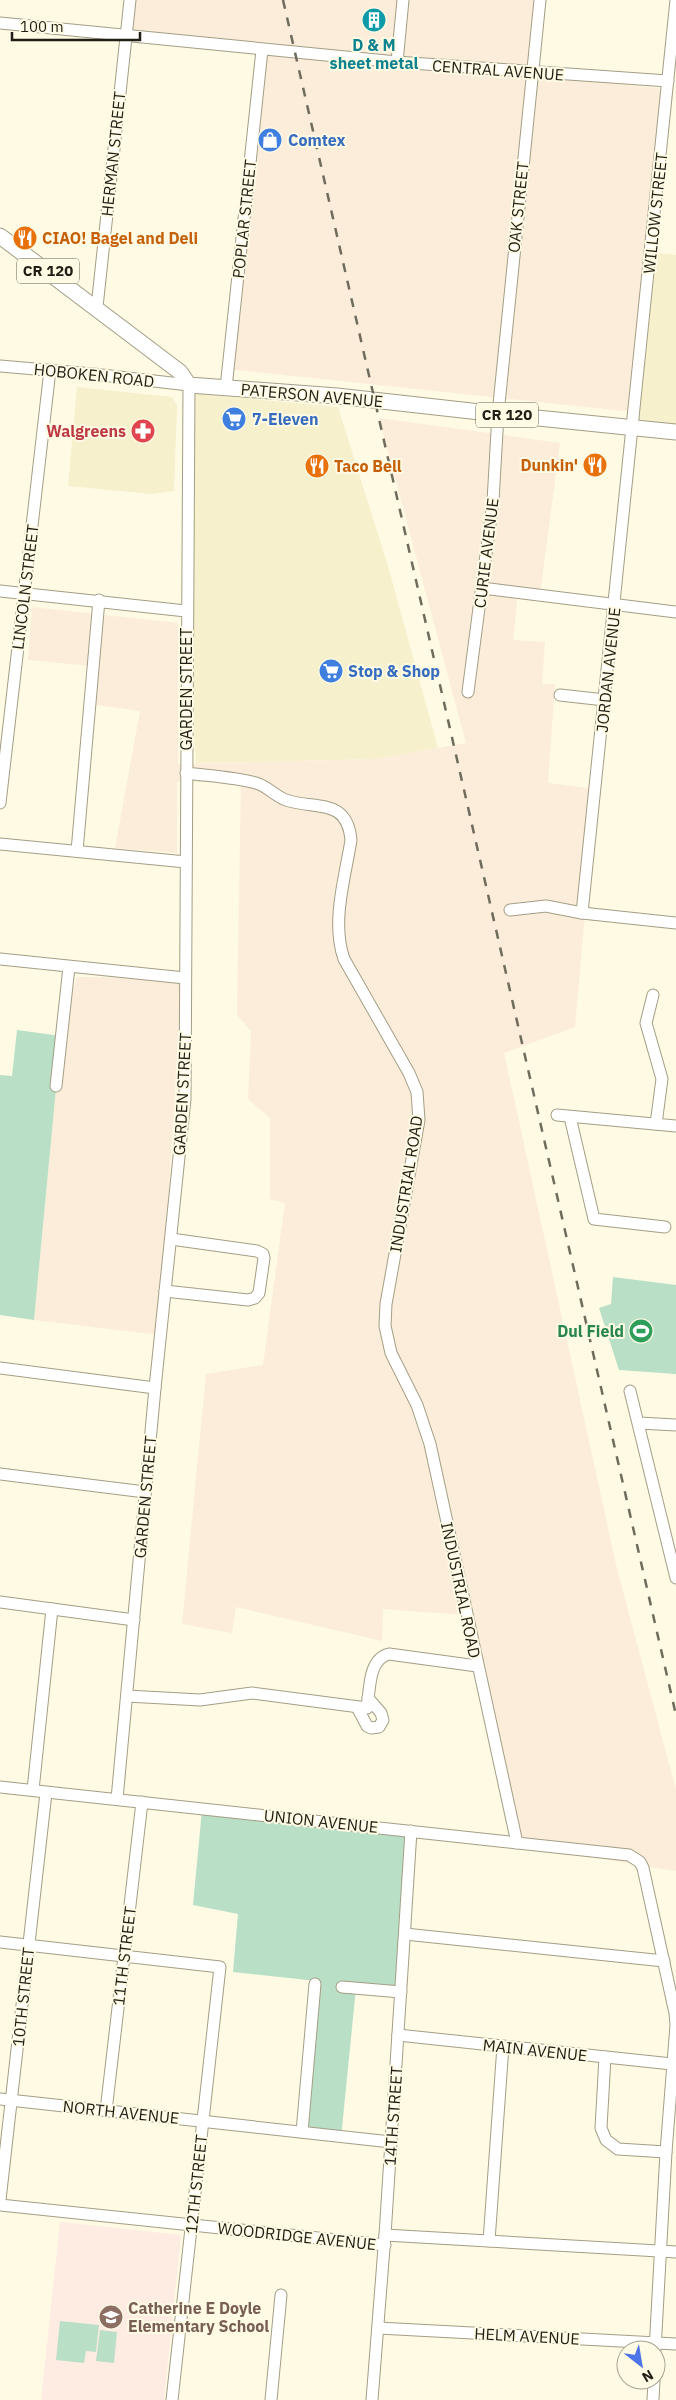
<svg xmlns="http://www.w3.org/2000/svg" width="676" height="2400" viewBox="0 0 676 2400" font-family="'IBM Plex Sans',sans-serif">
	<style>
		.built { fill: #f7f0cd }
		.industrial { fill: #fbedda }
		.education { fill: #feebe2 }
		.green { fill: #b9dfc7 }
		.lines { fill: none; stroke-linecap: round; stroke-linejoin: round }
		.minor-casing { stroke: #a39e85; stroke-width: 13 }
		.major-casing { stroke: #a39e85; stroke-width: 17 }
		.minor { stroke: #fff; stroke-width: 11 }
		.major { stroke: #fff; stroke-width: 15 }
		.rail { stroke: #6f6c5e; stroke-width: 2.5; stroke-dasharray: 9 9; stroke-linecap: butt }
		.labels { text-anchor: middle; stroke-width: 4; stroke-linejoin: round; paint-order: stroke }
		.shield { fill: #fefae4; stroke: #636153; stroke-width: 1 }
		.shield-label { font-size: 15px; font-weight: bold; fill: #211f15 }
		.culture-label { font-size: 16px; font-weight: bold; fill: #0d838f; stroke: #fefae4 }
		.street-label { font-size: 16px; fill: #211f15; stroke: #fefae4 }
		.shop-label { font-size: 16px; font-weight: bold; fill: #366cbe; stroke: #fefae4; text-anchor: start }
		.food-label { font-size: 16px; font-weight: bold; fill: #c56008; stroke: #fefae4; text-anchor: start }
		.health-label { font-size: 16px; font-weight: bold; fill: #be3a42; stroke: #fefae4; text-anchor: end }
		.leisure-label { font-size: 16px; font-weight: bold; fill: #27864d; stroke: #fefae4; text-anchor: end }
		.education-label { font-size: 16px; font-weight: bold; fill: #785e54; stroke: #fefae4; text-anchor: start }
	</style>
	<rect width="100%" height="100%" fill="#fefae4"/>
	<g class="built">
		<path d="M 657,253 L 676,255 L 676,432 L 633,427 Z"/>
		<path d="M 77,387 L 172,397 L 177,406 L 174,491 L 152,494 L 68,486 Z"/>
		<path d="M 188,393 L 338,407 L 388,566 L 438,748 L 377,759 L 196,763 L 186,611 Z"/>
	</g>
	<g class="industrial">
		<path d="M 127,0 L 539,0 L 534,75 L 665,89 L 633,412 L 227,369 L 257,49 L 122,39 Z"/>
		<path d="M 379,418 L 560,443 L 540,594 L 518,592 L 513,640 L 545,642 L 542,684 L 555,684 L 548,783 L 596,789 L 575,1027 L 504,1053 L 617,1569 L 676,1790 L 676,1871 L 517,1845 L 464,1615 L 383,1609 L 382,1641 L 236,1607 L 232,1633 L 182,1624 L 206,1374 L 263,1365 L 285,1203 L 270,1199 L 270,1118 L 248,1099 L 251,1031 L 237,1015 L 241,781 L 177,782 L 177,853 L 115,848 L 140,711 L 90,704 L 91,666 L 28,660 L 32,607 L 178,623 L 178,764 L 377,759 L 466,743 Z"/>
		<path d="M 77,977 L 182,978 L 160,1335 L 34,1320 L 61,1036 Z"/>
	</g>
	<path class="education" d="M 60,2222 L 181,2235 L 164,2400 L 41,2400 Z"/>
	<g class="green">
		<path d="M 17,1030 L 61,1036 L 34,1320 L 0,1315 L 0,1075 L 12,1076 Z"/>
		<path d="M 613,1277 L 676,1285 L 676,1374 L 619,1370 L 599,1308 L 611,1304 Z"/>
		<path d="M 202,1810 L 414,1835 L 400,1995 L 356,1988 L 341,2138 L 299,2134 L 317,1981 L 233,1972 L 238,1914 L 193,1905 Z"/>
		<path d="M 60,2321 L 99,2325 L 96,2352 L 86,2351 L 84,2363 L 56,2360 Z"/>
		<path d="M 100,2330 L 117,2332 L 114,2363 L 96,2361 Z"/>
	</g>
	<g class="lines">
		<defs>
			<g id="minor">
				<path d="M 0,23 L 397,62 L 668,81"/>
				<path d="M 397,62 L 403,0"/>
				<path d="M 97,307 L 130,0"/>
				<path d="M 0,366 L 93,374 L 189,385 L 185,1099 L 155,1388 L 117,1799"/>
				<path d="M 226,388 L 262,50"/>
				<path d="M 482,588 L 676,612"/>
				<path d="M 0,591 L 186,611"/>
				<path d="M 468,692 L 493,501 L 498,414 L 540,0"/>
				<path d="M 560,695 L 605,700"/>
				<path d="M 186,773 C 209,776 233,777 256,783 C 267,786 275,796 286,800 C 315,810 347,797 351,840 C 345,878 331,922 344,959 L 409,1073 L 417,1092 L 419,1120 L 386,1304 L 385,1326 L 391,1353 L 417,1405 L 430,1444 L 517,1843"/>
				<path d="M 0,803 L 50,370"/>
				<path d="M 0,844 L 186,862"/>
				<path d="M 77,851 L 99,600"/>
				<path d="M 510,910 L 546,906 L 582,913 L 676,923"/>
				<path d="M 582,913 L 676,0"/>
				<path d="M 0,959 L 185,978"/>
				<path d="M 653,995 L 646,1023 L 662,1079 L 656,1124"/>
				<path d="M 56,1086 L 69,967"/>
				<path d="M 557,1115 L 676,1126"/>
				<path d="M 570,1117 L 594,1219 L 665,1227"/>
				<path d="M 165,1291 L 248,1300 L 255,1298 L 259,1293 L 264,1258 L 263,1254 L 257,1251 L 171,1239"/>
				<path d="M 0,1368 L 155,1388"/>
				<path d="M 630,1391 L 676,1578"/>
				<path d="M 639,1423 L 676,1425"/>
				<path d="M 0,1474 L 145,1492"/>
				<path d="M 0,1602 L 134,1620"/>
				<path d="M 127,1696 L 200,1700 L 252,1693 L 367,1708 C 370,1690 368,1659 389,1654 L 477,1666"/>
				<path d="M 357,1707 L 367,1726 L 371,1728 L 379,1727 L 383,1720 L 381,1713 L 368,1698"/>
				<path d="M 0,1787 L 629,1855 L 640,1862 L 643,1868 L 675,2013 L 676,2025 L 666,2152 L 655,2350"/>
				<path d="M 33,1790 L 52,1609"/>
				<path d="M 405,1934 L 664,1961"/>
				<path d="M 0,1942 L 220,1967 L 172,2400"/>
				<path d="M 342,1987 L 401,1992"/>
				<path d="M 398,2035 L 672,2064"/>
				<path d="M 605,2057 L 601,2128 L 606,2140 L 618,2149 L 666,2152"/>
				<path d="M 0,2099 L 391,2142"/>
				<path d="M 106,2111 L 142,1802"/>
				<path d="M 302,2132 L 315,1984"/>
				<path d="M 0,2200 L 46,1793"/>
				<path d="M 0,2205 L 385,2245"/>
				<path d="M 385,2235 L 676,2252"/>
				<path d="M 489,2241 L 503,2046"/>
				<path d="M 378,2328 L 676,2344"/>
				<path d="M 271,2400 L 281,2295"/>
				<path d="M 372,2400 L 385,2235 L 411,1831"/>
				<path d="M 653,2400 L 654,2380"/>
			</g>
			<path id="major" d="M 0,236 L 180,372 L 189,385 L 337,396 L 498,414 L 676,432"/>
		</defs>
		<use href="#minor" class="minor-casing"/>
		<use href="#major" class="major-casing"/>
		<use href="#minor" class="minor"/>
		<use href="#major" class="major"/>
		<path class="rail" d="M 283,0 L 676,1715"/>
	</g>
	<defs>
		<symbol id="building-disc" viewBox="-11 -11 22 22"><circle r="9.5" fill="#0f9aa8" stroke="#fefae4"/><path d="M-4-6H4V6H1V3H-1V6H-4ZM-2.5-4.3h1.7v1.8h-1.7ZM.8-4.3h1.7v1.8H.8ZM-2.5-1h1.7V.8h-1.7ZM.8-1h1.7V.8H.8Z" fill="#fff"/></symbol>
		<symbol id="shop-disc" viewBox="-11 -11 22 22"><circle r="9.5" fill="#3f7fe0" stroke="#fefae4"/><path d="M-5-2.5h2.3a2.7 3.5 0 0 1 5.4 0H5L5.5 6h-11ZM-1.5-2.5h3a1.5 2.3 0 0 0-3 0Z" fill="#fff"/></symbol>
		<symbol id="restaurant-disc" viewBox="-11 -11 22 22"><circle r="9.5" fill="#e8710a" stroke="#fefae4"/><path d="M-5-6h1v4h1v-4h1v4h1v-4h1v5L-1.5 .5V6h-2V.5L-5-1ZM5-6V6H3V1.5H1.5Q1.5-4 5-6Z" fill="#fff"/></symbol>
		<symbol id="supermarket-disc" viewBox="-11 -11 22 22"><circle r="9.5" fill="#3f7fe0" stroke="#fefae4"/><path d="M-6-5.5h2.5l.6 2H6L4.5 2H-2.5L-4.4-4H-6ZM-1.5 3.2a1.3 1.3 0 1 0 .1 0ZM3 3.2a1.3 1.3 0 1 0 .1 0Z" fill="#fff"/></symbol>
		<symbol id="pharmacy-disc" viewBox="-11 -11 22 22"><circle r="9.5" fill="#e0444e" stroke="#fefae4"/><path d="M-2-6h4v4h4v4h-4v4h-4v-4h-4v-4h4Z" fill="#fff"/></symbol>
		<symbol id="stadium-disc" viewBox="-11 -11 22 22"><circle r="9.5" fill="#2e9e5b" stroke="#fefae4"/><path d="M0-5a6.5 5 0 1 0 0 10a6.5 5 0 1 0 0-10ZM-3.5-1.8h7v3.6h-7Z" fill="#fff"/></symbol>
		<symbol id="school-disc" viewBox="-11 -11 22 22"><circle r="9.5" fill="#8d6e63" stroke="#fefae4"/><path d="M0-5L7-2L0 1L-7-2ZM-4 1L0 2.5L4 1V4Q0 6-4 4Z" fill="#fff"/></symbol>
	</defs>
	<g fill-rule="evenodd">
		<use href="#building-disc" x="360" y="6" width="28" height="28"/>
		<use href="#shop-disc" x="256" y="126" width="28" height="28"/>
		<use href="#restaurant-disc" x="11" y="224" width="28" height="28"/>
		<use href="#supermarket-disc" x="220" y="405" width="28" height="28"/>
		<use href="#pharmacy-disc" x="129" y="417" width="28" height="28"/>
		<use href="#restaurant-disc" x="581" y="451" width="28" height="28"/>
		<use href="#restaurant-disc" x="303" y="452" width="28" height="28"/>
		<use href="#supermarket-disc" x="317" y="657" width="28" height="28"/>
		<use href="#stadium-disc" x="627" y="1317" width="28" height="28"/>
		<use href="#school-disc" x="97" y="2303" width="28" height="28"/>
	</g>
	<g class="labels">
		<g class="shield">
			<rect x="17" y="258.5" width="62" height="25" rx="4"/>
			<rect x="476" y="402.5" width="62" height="25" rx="4"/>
		</g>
		<g class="shield-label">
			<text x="48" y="276">CR 120</text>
			<text x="507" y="420">CR 120</text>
		</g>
		<g class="culture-label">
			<text x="374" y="51">D &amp; M<tspan x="374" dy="18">sheet metal</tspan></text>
		</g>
		<g class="street-label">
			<text transform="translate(498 70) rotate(4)" y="6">CENTRAL AVENUE</text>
			<text transform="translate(113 154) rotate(-84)" y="6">HERMAN STREET</text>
			<text transform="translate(518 207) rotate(-84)" y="6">OAK STREET</text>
			<text transform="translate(655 213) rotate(-84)" y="6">WILLOW STREET</text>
			<text transform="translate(244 219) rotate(-84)" y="6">POPLAR STREET</text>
			<text transform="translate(94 375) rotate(6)" y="6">HOBOKEN ROAD</text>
			<text transform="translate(312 395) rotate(5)" y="6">PATERSON AVENUE</text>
			<text transform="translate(486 553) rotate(-83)" y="6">CURIE AVENUE</text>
			<text transform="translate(25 587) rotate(-83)" y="6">LINCOLN STREET</text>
			<text transform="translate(608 670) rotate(-84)" y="6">JORDAN AVENUE</text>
			<text transform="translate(186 689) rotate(-90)" y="6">GARDEN STREET</text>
			<text transform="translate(182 1094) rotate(-87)" y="6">GARDEN STREET</text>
			<text transform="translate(406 1184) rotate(-81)" y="6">INDUSTRIAL ROAD</text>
			<text transform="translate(145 1497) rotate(-85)" y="6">GARDEN STREET</text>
			<text transform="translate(461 1590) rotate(78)" y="6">INDUSTRIAL ROAD</text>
			<text transform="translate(321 1821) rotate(6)" y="6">UNION AVENUE</text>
			<text transform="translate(124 1956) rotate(-83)" y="6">11TH STREET</text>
			<text transform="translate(23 1997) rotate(-84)" y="6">10TH STREET</text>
			<text transform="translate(535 2050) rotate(6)" y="6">MAIN AVENUE</text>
			<text transform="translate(121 2112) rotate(6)" y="6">NORTH AVENUE</text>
			<text transform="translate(393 2116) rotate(-86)" y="6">14TH STREET</text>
			<text transform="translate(196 2184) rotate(-84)" y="6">12TH STREET</text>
			<text transform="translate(297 2236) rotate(6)" y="6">WOODRIDGE AVENUE</text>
			<text transform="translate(527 2336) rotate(3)" y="6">HELM AVENUE</text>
		</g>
		<g class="shop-label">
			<text x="288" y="146">Comtex</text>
			<text x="252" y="425">7-Eleven</text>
			<text x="348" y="677">Stop &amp; Shop</text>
		</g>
		<g class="food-label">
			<text x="42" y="244">CIAO! Bagel and Deli</text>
			<text x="578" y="471" text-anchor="end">Dunkin'</text>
			<text x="334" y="472">Taco Bell</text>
		</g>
		<g class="health-label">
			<text x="126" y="437">Walgreens</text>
		</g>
		<g class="leisure-label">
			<text x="624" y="1337">Dul Field</text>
		</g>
		<g class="education-label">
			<text x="128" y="2314">Catherine E Doyle<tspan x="128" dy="18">Elementary School</tspan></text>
		</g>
	</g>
	<g transform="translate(641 2365) rotate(149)"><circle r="24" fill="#fefae4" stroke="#a6a291"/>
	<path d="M0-4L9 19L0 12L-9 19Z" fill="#4d75e8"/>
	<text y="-8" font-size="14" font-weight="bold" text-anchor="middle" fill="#211f15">N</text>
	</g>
	<path d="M12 32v8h128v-8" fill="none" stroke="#211f15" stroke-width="2.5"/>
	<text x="20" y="32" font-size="15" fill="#211f15" stroke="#fefae4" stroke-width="4" paint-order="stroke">100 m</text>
</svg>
